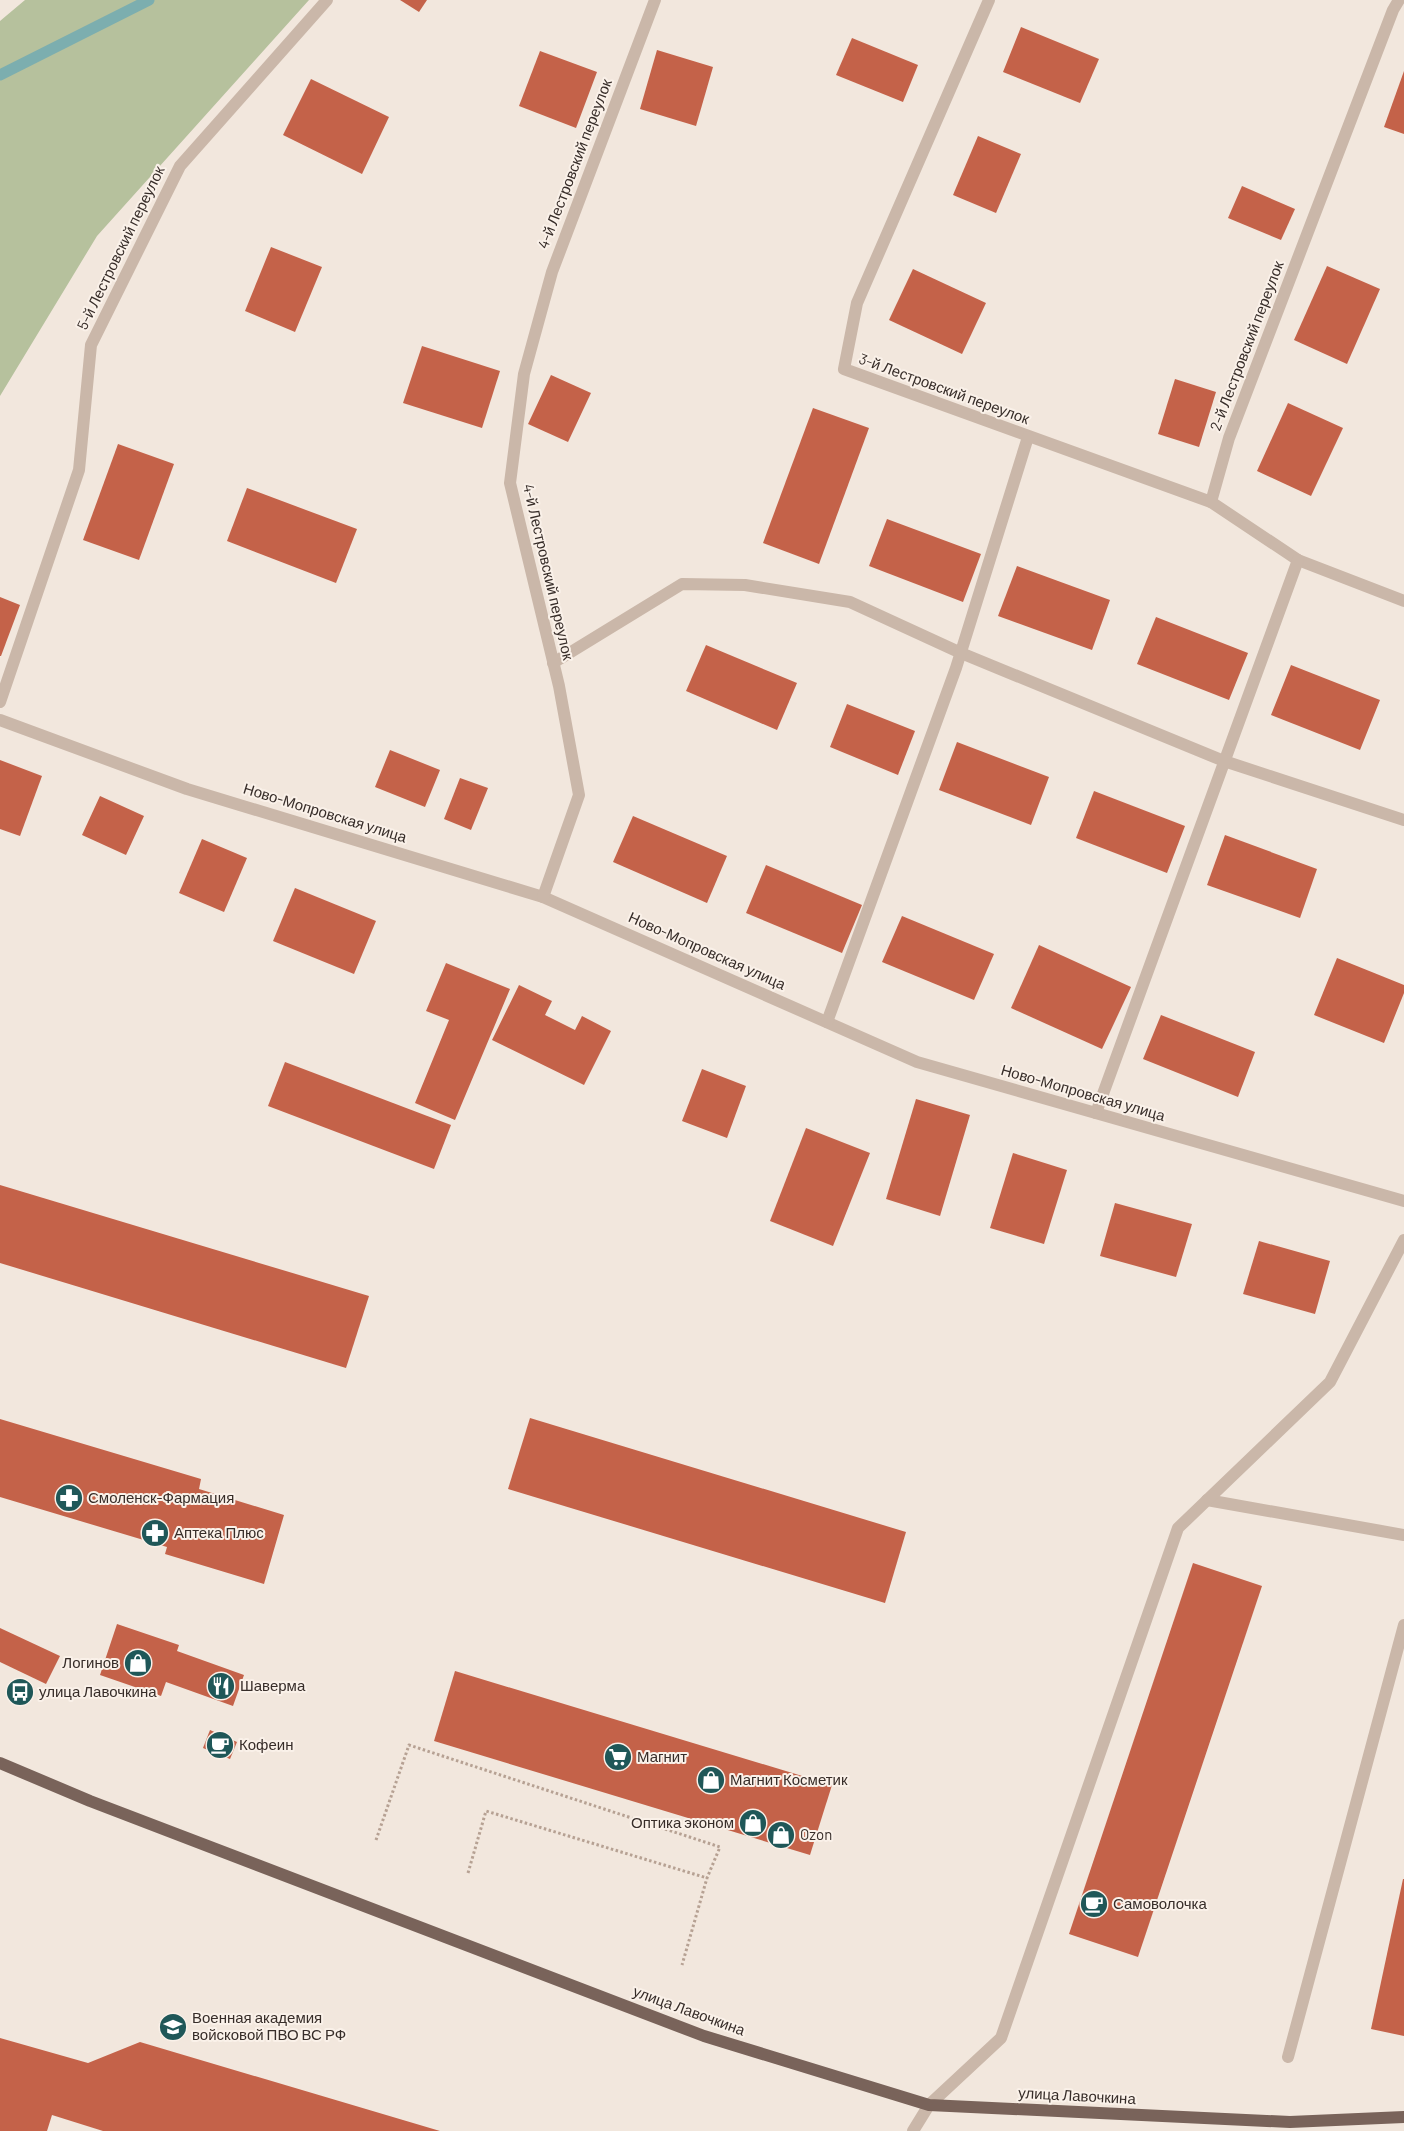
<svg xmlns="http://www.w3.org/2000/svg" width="1404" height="2131" viewBox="0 0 1404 2131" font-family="Barlow,sans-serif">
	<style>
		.green { fill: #b6c19d }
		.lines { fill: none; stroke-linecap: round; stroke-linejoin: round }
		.stream { stroke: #7caeaf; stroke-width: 11 }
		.building { fill: #c46249 }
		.path { stroke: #b6a193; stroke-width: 3; stroke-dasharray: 2.5 2.5; stroke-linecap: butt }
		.minor { stroke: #cab7a9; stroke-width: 12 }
		.major { stroke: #79635a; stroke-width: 12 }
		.labels { text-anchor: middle; stroke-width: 4; stroke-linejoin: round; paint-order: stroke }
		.street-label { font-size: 15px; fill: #372d29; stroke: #faf1e9 }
		.poi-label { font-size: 15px; fill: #372d29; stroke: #faf1e9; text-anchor: start }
	</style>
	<rect width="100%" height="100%" fill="#f2e7dd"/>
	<path class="green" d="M 25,0 L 309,0 L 97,236 L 0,396 L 0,21 Z"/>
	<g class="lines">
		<path class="stream" d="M 0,75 L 149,0"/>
	</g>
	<g class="building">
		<path d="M 400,0 L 427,0 L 419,12 Z"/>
		<path d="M 1021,27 L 1099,59 L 1080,103 L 1003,72 Z"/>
		<path d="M 852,38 L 918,65 L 903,102 L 836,75 Z"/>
		<path d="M 657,50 L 713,67 L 696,126 L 640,109 Z"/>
		<path d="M 540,51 L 597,72 L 576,128 L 519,106 Z"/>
		<path d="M 1404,71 L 1404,134 L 1384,127 Z"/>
		<path d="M 311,79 L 389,117 L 362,174 L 283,135 Z"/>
		<path d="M 978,136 L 1021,154 L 996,213 L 953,195 Z"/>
		<path d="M 1242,186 L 1295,209 L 1281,240 L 1228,218 Z"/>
		<path d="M 271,247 L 322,267 L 295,332 L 245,311 Z"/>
		<path d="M 1327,266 L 1380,289 L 1347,364 L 1294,340 Z"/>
		<path d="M 913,269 L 986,303 L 962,354 L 889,320 Z"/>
		<path d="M 422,346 L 500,371 L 482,428 L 403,403 Z"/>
		<path d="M 551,375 L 591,393 L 568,442 L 528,424 Z"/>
		<path d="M 1175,379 L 1216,392 L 1199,447 L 1158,434 Z"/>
		<path d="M 1288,403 L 1343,428 L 1311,496 L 1257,471 Z"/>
		<path d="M 813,408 L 869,428 L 819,564 L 763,543 Z"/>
		<path d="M 118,444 L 174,464 L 139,560 L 83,540 Z"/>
		<path d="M 247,488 L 357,529 L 336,583 L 227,541 Z"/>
		<path d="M 887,519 L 981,554 L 963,602 L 869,566 Z"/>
		<path d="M 1017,566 L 1110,600 L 1092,650 L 998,616 Z"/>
		<path d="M 0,597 L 20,605 L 1,656 L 0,656 Z"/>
		<path d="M 1156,617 L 1248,653 L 1229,700 L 1137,664 Z"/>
		<path d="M 706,645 L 797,683 L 777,730 L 686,691 Z"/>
		<path d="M 1291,665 L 1380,700 L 1360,750 L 1271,715 Z"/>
		<path d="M 847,704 L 915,731 L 898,775 L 830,747 Z"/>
		<path d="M 957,742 L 1049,777 L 1031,825 L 939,790 Z"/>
		<path d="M 390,750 L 440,770 L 425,807 L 375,787 Z"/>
		<path d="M 0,760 L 42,776 L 20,836 L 0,829 Z"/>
		<path d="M 460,778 L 488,788 L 471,830 L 444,819 Z"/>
		<path d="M 1094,791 L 1185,826 L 1167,873 L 1076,838 Z"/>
		<path d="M 100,796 L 144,816 L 126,855 L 82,835 Z"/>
		<path d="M 633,816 L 727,856 L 707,903 L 613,862 Z"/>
		<path d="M 1225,835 L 1317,869 L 1300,918 L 1207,885 Z"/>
		<path d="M 202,839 L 247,858 L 224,912 L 179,893 Z"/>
		<path d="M 766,865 L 862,905 L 842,953 L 746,913 Z"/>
		<path d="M 295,888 L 376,921 L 354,974 L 273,941 Z"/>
		<path d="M 902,916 L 994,954 L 974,1000 L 882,962 Z"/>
		<path d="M 1039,945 L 1131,987 L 1102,1049 L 1011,1008 Z"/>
		<path d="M 1337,958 L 1404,985 L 1404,993 L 1384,1043 L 1314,1015 Z"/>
		<path d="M 446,963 L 510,989 L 455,1120 L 415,1103 L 449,1020 L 426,1011 Z"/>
		<path d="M 519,985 L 552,1001 L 545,1015 L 575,1030 L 582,1016 L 611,1031 L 584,1085 L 492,1040 Z"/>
		<path d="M 1161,1015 L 1255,1052 L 1238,1097 L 1143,1059 Z"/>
		<path d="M 285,1062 L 451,1125 L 434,1169 L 268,1106 Z"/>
		<path d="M 702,1069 L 746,1086 L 727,1138 L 682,1121 Z"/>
		<path d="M 916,1099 L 970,1115 L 940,1216 L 886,1199 Z"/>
		<path d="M 806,1128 L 870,1153 L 833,1246 L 770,1221 Z"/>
		<path d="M 1013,1153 L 1067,1170 L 1044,1244 L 990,1228 Z"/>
		<path d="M 0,1185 L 369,1296 L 346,1368 L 0,1263 Z"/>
		<path d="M 1115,1203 L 1192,1224 L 1176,1277 L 1100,1256 Z"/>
		<path d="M 1259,1241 L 1330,1261 L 1315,1314 L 1243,1294 Z"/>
		<path d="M 530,1418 L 906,1532 L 885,1603 L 508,1489 Z"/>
		<path d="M 0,1419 L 201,1479 L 199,1489 L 284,1515 L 264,1584 L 165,1554 L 167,1547 L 0,1497 Z"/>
		<path d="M 1193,1563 L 1262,1586 L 1138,1957 L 1069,1934 Z"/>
		<path d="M 117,1624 L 179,1645 L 177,1651 L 244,1675 L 233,1706 L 166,1682 L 161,1696 L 100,1675 Z"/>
		<path d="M 0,1628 L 60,1656 L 46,1684 L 0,1662 Z"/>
		<path d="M 455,1671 L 832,1785 L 810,1855 L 434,1741 Z"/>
		<path d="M 210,1730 L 237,1742 L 230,1759 L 203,1748 Z"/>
		<path d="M 1403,1879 L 1404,1879 L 1404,2036 L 1371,2029 Z"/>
		<path d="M 0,2038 L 88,2063 L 140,2042 L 440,2131 L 103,2131 L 52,2115 L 47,2131 L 0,2131 Z"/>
	</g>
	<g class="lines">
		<g class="path">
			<path d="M 376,1840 L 409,1745 L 720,1847 L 707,1878 L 682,1965"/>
			<path d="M 468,1873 L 486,1811 L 707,1878"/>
		</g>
		<g class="minor">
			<path d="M 989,0 L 857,303 L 844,369 L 1211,502"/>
			<path d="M 1399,0 L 1393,10 L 1229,438 L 1211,502 L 1298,560 L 1404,601"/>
			<path d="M 553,663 L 682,584 L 745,585 L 850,602 L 961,653 L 1224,761 L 1404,820"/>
			<path d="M 0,702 L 79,470 L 91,345 L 180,166 L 327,0"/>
			<path d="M 0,720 L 187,789 L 543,897 L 917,1062 L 1404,1201"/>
			<path d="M 543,897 L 579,795 L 559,686 L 510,483 L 524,374 L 552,272 L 655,0"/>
			<path d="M 827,1022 L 956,668 L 1028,437"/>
			<path d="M 1096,1113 L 1298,560"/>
			<path d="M 1207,1500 L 1404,1535"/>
			<path d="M 1288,2057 L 1404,1625"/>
			<path d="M 913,2131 L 929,2105 L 1001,2038 L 1178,1528 L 1330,1382 L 1404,1240"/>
		</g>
		<path class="major" d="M 0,1763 L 90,1801 L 704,2036 L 929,2105 L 1290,2122 L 1404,2117"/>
	</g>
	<defs>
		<symbol id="pharmacy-disc" viewBox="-11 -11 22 22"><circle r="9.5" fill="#1f5758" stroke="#faf1e9"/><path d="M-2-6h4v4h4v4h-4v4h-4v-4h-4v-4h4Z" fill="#fff"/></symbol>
		<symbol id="shop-disc" viewBox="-11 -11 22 22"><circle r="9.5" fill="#1f5758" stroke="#faf1e9"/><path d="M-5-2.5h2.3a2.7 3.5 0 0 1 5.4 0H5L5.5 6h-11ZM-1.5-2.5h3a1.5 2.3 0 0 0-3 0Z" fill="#fff"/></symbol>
		<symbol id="restaurant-disc" viewBox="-11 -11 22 22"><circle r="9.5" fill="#1f5758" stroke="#faf1e9"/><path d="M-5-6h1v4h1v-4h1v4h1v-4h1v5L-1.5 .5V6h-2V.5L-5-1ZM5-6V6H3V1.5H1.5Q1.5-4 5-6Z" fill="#fff"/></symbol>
		<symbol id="bus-disc" viewBox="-11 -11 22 22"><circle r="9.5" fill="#1f5758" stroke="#faf1e9"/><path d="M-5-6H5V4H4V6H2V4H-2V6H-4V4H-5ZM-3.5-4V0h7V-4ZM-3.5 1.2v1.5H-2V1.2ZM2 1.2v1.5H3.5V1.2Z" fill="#fff"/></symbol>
		<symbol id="cafe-disc" viewBox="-11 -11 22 22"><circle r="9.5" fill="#1f5758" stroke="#faf1e9"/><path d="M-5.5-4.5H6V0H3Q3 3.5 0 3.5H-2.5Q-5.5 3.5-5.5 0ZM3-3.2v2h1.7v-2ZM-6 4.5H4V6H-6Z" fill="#fff"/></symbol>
		<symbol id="supermarket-disc" viewBox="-11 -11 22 22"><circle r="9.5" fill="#1f5758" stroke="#faf1e9"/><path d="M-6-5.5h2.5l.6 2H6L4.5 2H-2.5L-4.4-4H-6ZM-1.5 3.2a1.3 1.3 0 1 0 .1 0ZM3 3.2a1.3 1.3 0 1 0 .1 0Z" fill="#fff"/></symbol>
		<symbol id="university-disc" viewBox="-11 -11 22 22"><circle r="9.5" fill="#1f5758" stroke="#faf1e9"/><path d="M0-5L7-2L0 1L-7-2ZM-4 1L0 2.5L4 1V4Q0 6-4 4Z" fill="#fff"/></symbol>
	</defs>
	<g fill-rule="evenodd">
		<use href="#pharmacy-disc" x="53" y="1482" width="32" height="32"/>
		<use href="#pharmacy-disc" x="139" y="1517" width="32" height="32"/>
		<use href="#shop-disc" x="122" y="1647" width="32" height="32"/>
		<use href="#restaurant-disc" x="205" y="1670" width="32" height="32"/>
		<use href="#bus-disc" x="4" y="1676" width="32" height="32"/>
		<use href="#cafe-disc" x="204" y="1729" width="32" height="32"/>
		<use href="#supermarket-disc" x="602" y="1741" width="32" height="32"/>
		<use href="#shop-disc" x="695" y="1764" width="32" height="32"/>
		<use href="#shop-disc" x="737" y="1807" width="32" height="32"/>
		<use href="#shop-disc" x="765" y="1819" width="32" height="32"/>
		<use href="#cafe-disc" x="1078" y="1888" width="32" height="32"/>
		<use href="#university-disc" x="157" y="2011" width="32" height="32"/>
	</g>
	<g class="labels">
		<g class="street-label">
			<text transform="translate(575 164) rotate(-69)" y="5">4-й Лестровский переулок</text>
			<text transform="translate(121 248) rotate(-64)" y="5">5-й Лестровский переулок</text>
			<text transform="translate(1247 346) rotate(-69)" y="5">2-й Лестровский переулок</text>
			<text transform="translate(944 389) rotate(20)" y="5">3-й Лестровский переулок</text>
			<text transform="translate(548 572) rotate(77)" y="5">4-й Лестровский переулок</text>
			<text transform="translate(325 813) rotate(17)" y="5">Ново-Мопровская улица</text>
			<text transform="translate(707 951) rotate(24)" y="5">Ново-Мопровская улица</text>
			<text transform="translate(1083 1093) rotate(16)" y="5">Ново-Мопровская улица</text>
			<text transform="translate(689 2011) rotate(20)" y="5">улица Лавочкина</text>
			<text transform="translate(1077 2096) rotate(3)" y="5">улица Лавочкина</text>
		</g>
		<g class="poi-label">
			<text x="88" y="1503">Смоленск-Фармация</text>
			<text x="174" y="1538">Аптека Плюс</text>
			<text x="119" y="1668" text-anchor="end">Логинов</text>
			<text x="240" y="1691">Шаверма</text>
			<text x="39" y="1697">улица Лавочкина</text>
			<text x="239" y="1750">Кофеин</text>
			<text x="637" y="1762">Магнит</text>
			<text x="730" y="1785">Магнит Косметик</text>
			<text x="734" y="1828" text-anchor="end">Оптика эконом</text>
			<text x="800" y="1840">Ozon</text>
			<text x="1113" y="1909">Самоволочка</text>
			<text x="192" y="2023">Военная академия<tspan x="192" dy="17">войсковой ПВО ВС РФ</tspan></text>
		</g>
	</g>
</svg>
